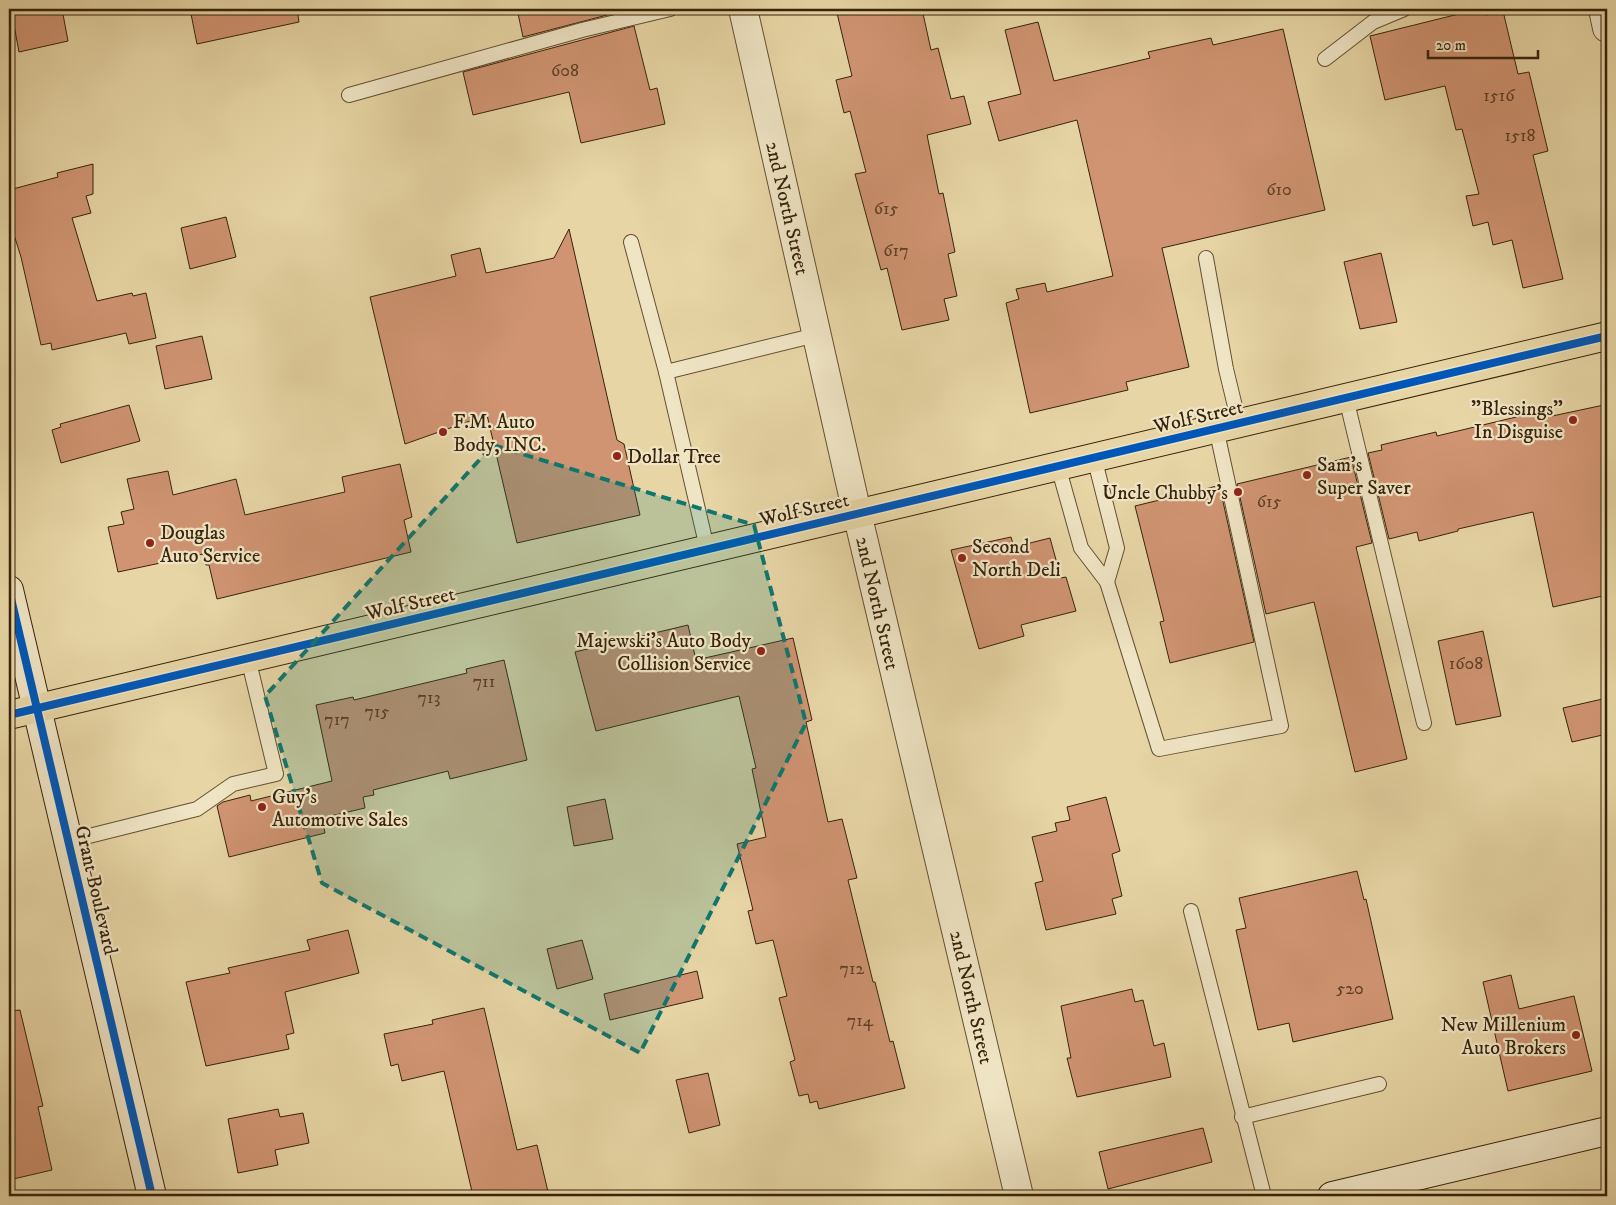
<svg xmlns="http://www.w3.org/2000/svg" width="1616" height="1205" viewBox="0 0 1616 1205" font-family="'IM FELL DW Pica',serif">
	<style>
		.building { fill: #d09472; stroke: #37230b }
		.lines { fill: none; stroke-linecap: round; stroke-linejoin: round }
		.lane-casing { stroke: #635032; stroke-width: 16 }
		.street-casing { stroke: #635032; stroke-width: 30 }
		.secondary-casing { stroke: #37230b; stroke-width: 30 }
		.primary-casing { stroke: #37230b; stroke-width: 30 }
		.lane { stroke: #efe4c4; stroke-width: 14 }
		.street { stroke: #efe4c4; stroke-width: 28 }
		.secondary { stroke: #efe4c4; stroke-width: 28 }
		.primary { stroke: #e7d5a5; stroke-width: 28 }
		.cycleway-casing { stroke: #efe4c4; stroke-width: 11 }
		.cycleway { stroke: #0057b8; stroke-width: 8 }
		.marked { fill: #0f766e; fill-opacity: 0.2; stroke: #0f766e; stroke-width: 4; stroke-dasharray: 10 6; stroke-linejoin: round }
		.poi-dot { fill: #8f2418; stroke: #efe4c4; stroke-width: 2 }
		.labels { text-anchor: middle; stroke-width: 4.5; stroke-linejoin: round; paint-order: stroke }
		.number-label { font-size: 18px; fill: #5d3f25 }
		.street-label { font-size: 20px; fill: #37230b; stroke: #efe4c4 }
		.poi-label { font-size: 20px; fill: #37230b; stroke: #efe4c4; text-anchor: start }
	</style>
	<rect width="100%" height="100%" fill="#e7d5a5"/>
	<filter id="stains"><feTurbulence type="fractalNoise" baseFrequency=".004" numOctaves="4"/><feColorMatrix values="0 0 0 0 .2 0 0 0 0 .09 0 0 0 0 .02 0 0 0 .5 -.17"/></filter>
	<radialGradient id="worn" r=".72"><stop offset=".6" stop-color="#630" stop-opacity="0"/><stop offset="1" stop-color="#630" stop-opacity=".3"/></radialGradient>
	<g class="building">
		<path d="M 11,9 L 62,9 L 68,41 L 19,52 Z"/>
		<path d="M 190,9 L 297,9 L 299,22 L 197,44 Z"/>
		<path d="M 517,9 L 630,9 L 523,37 Z"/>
		<path d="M 854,9 L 922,9 L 931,50 L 938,48 L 951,99 L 964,96 L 971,124 L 927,135 L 939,194 L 943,193 L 955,252 L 948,254 L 957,296 L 944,299 L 949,320 L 902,330 L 887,268 L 881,270 L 855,174 L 866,172 L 850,111 L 844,113 L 836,80 L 852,76 L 837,13 Z"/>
		<path d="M 1479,9 L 1484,9 L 1486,15 L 1503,11 L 1518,74 L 1529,72 L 1548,151 L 1533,155 L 1563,279 L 1523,288 L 1512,240 L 1493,245 L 1488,222 L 1473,226 L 1466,196 L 1479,194 L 1462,129 L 1456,130 L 1445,86 L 1385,100 L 1370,36 Z"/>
		<path d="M 1038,22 L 1054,81 L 1150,58 L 1148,52 L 1211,38 L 1213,45 L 1283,29 L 1325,210 L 1162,248 L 1189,367 L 1126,382 L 1128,390 L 1030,413 L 1006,303 L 1019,299 L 1016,289 L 1045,283 L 1047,292 L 1113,276 L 1077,120 L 999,141 L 988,102 L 1021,94 L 1005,30 Z"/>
		<path d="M 634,26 L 650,90 L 657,88 L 665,124 L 581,143 L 569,92 L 473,115 L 463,72 Z"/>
		<path d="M 93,164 L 93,194 L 86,196 L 91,213 L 72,218 L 97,301 L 132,293 L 133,296 L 146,293 L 156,338 L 129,344 L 126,333 L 52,350 L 51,343 L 41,345 L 21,257 L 9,219 L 9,190 L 58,177 L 57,173 Z"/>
		<path d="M 226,217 L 236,257 L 190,269 L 181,228 Z"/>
		<path d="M 569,229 L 617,440 L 624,444 L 640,515 L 517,543 L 487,415 L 405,444 L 370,297 L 456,276 L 451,255 L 480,248 L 486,273 L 554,258 Z"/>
		<path d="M 1381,253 L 1397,322 L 1360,329 L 1344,262 Z"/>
		<path d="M 202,336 L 212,379 L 165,389 L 156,346 Z"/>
		<path d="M 129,405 L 140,441 L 61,463 L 52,430 L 61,427 L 60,424 Z"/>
		<path d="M 1604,405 L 1607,421 L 1607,595 L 1553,607 L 1533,512 L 1458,529 L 1458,531 L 1419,541 L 1417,532 L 1389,539 L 1368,453 L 1382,450 L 1381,445 L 1436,432 L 1437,436 L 1537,412 L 1538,419 Z"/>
		<path d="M 1351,457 L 1372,543 L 1356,547 L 1407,759 L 1355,772 L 1314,602 L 1266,614 L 1237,484 Z"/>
		<path d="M 400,464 L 412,517 L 404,520 L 411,552 L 217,599 L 209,565 L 206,565 L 203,554 L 118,572 L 108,527 L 124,524 L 121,512 L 134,509 L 127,479 L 168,471 L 173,495 L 236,479 L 245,515 L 345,492 L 342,477 Z"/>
		<path d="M 1217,486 L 1218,489 L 1220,488 L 1254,642 L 1170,663 L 1160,622 L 1164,621 L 1135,506 Z"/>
		<path d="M 1011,537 L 1014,547 L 1050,538 L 1061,578 L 1066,577 L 1076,611 L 1021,625 L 1024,636 L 979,649 L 951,550 Z"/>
		<path d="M 688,625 L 696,660 L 793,638 L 812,720 L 806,722 L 828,822 L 842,819 L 857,878 L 848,880 L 873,982 L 875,982 L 890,1042 L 893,1041 L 905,1088 L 819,1109 L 817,1101 L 810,1103 L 808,1094 L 799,1096 L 790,1062 L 795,1060 L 779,998 L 787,996 L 773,940 L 756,944 L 748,911 L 753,910 L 737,844 L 766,837 L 752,769 L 756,768 L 739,696 L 596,731 L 575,652 Z"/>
		<path d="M 1483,631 L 1501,716 L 1456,725 L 1438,641 Z"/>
		<path d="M 504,660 L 527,760 L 450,779 L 448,771 L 373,790 L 374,795 L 363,797 L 365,808 L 322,818 L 325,833 L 229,857 L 217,806 L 223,802 L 250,795 L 251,801 L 332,781 L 316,705 L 353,697 L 354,700 L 467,673 L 466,669 Z"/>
		<path d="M 1607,698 L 1607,734 L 1572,742 L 1563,708 Z"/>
		<path d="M 1106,797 L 1120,851 L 1112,854 L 1122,896 L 1112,899 L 1116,914 L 1046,930 L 1035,883 L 1043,881 L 1032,837 L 1057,831 L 1055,823 L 1070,820 L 1067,807 Z"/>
		<path d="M 605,799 L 613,839 L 574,846 L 567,807 Z"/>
		<path d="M 1357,871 L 1364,900 L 1366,899 L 1393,1019 L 1293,1042 L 1289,1023 L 1258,1030 L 1236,930 L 1246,928 L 1239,898 Z"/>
		<path d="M 348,930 L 359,973 L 285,992 L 294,1033 L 286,1035 L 289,1049 L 206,1066 L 186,982 L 230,973 L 228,968 L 310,950 L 307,940 Z"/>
		<path d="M 582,940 L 593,979 L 557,989 L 547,949 Z"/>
		<path d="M 697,971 L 703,998 L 610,1020 L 604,994 Z"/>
		<path d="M 1511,975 L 1519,1009 L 1574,996 L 1592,1071 L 1508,1091 L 1483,982 Z"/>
		<path d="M 1132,989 L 1135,1002 L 1143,1000 L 1154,1046 L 1164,1043 L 1171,1077 L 1077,1097 L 1067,1058 L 1071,1058 L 1061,1006 Z"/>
		<path d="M 484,1008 L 517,1150 L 537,1145 L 549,1196 L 473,1196 L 444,1071 L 402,1081 L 398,1064 L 391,1066 L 384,1034 L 433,1024 L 432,1020 Z"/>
		<path d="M 20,1010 L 43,1106 L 38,1107 L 52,1170 L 9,1180 L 9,1011 Z"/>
		<path d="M 708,1073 L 720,1125 L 689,1133 L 676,1080 Z"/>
		<path d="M 278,1109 L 280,1117 L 303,1113 L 309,1143 L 275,1150 L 278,1165 L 238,1173 L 228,1119 Z"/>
		<path d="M 1203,1128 L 1212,1162 L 1108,1189 L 1099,1152 Z"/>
	</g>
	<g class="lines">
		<defs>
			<g id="lane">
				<path d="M 1325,59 L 1373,22 L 1404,9"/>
				<path d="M 349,95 L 582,30 L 670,9"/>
				<path d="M 631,242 L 666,372 L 707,548"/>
				<path d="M 1206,258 L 1226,369 L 1239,423"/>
				<path d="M 666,372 L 816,335"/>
				<path d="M 1346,398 L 1424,723"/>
				<path d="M 1058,466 L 1081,548 L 1107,582 L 1117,548 L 1094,457"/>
				<path d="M 1107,582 L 1159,749 L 1281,726 L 1216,428"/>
				<path d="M 69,841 L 197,809 L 233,784 L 276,774 L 248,658"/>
				<path d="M 1191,911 L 1264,1196"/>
				<path d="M 1242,1117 L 1379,1084"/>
			</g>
			<g id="street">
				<path d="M 743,9 L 857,513 L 1019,1196"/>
				<path d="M 1603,9 L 1607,28"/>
			</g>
			<g id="secondary">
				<path d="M 9,590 L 152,1196"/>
				<path d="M 1332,1196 L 1607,1131"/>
			</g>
			<path id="primary" d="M 9,715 L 1607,336"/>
		</defs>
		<use href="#lane" class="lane-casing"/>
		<use href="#street" class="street-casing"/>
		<use href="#secondary" class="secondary-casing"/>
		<use href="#primary" class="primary-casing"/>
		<use href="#lane" class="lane"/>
		<use href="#street" class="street"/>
		<use href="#secondary" class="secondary"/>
		<use href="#primary" class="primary"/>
		<defs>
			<g id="cycleway">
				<path d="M 9,590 L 152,1196"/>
				<path d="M 9,715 L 1607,336"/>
			</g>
		</defs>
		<use href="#cycleway" class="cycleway-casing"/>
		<use href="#cycleway" class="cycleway"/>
	</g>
	<path class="marked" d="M 493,445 L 754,525 L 806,723 L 640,1053 L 322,883 L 265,696 Z"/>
	<g class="poi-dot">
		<circle cx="1573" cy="420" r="5"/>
		<circle cx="443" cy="432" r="5"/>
		<circle cx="617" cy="456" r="5"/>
		<circle cx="1307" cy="475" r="5"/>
		<circle cx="1238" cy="492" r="5"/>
		<circle cx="150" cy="543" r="5"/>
		<circle cx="962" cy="558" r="5"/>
		<circle cx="761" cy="651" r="5"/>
		<circle cx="262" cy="807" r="5"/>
		<circle cx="1576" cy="1035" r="5"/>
	</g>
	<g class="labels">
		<g class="number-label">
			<text x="565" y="76">608</text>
			<text x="1499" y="101">1516</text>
			<text x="1520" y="141">1518</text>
			<text x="1279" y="195">610</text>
			<text x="886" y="214">615</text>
			<text x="896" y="256">617</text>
			<text x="1269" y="507">615</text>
			<text x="1466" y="669">1608</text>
			<text x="484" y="687">711</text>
			<text x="429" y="703">713</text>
			<text x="377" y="717">715</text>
			<text x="337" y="725">717</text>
			<text x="852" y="974">712</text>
			<text x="1350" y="994">520</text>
			<text x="860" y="1026">714</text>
		</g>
		<g class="street-label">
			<text transform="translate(788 208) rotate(77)" y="7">2nd North Street</text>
			<text transform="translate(1198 416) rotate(-13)" y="7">Wolf Street</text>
			<text transform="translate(804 509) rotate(-13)" y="7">Wolf Street</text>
			<text transform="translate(410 603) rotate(-13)" y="7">Wolf Street</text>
			<text transform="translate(878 603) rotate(77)" y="7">2nd North Street</text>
			<text transform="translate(97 890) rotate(77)" y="7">Grant Boulevard</text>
			<text transform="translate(972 997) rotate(77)" y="7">2nd North Street</text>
		</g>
		<g class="poi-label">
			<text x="1563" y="415" text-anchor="end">"Blessings"<tspan x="1563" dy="23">In Disguise</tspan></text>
			<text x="453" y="428">F.M. Auto<tspan x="453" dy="23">Body, INC.</tspan></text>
			<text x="627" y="463">Dollar Tree</text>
			<text x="1317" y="471">Sam's<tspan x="1317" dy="23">Super Saver</tspan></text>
			<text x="1228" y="499" text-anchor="end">Uncle Chubby's</text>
			<text x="160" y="539">Douglas<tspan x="160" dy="23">Auto Service</tspan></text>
			<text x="972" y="553">Second<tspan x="972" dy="23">North Deli</tspan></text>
			<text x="751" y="647" text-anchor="end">Majewski's Auto Body<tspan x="751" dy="23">Collision Service</tspan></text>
			<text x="272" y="803">Guy's<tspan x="272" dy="23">Automotive Sales</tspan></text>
			<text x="1566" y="1031" text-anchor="end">New Millenium<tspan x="1566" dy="23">Auto Brokers</tspan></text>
		</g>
	</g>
	<rect width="1616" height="1205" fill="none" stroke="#e7d5a5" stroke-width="30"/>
	<rect x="10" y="10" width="1596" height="1185" fill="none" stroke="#37230b" stroke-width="2.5"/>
	<rect x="15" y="15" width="1586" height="1175" fill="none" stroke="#37230b"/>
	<path d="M1428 50v8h110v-8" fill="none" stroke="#37230b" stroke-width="2.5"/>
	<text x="1436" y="50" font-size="15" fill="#37230b" stroke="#efe4c4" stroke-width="4" paint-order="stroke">20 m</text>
	<rect width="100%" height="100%" filter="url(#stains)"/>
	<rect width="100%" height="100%" fill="url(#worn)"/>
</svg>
